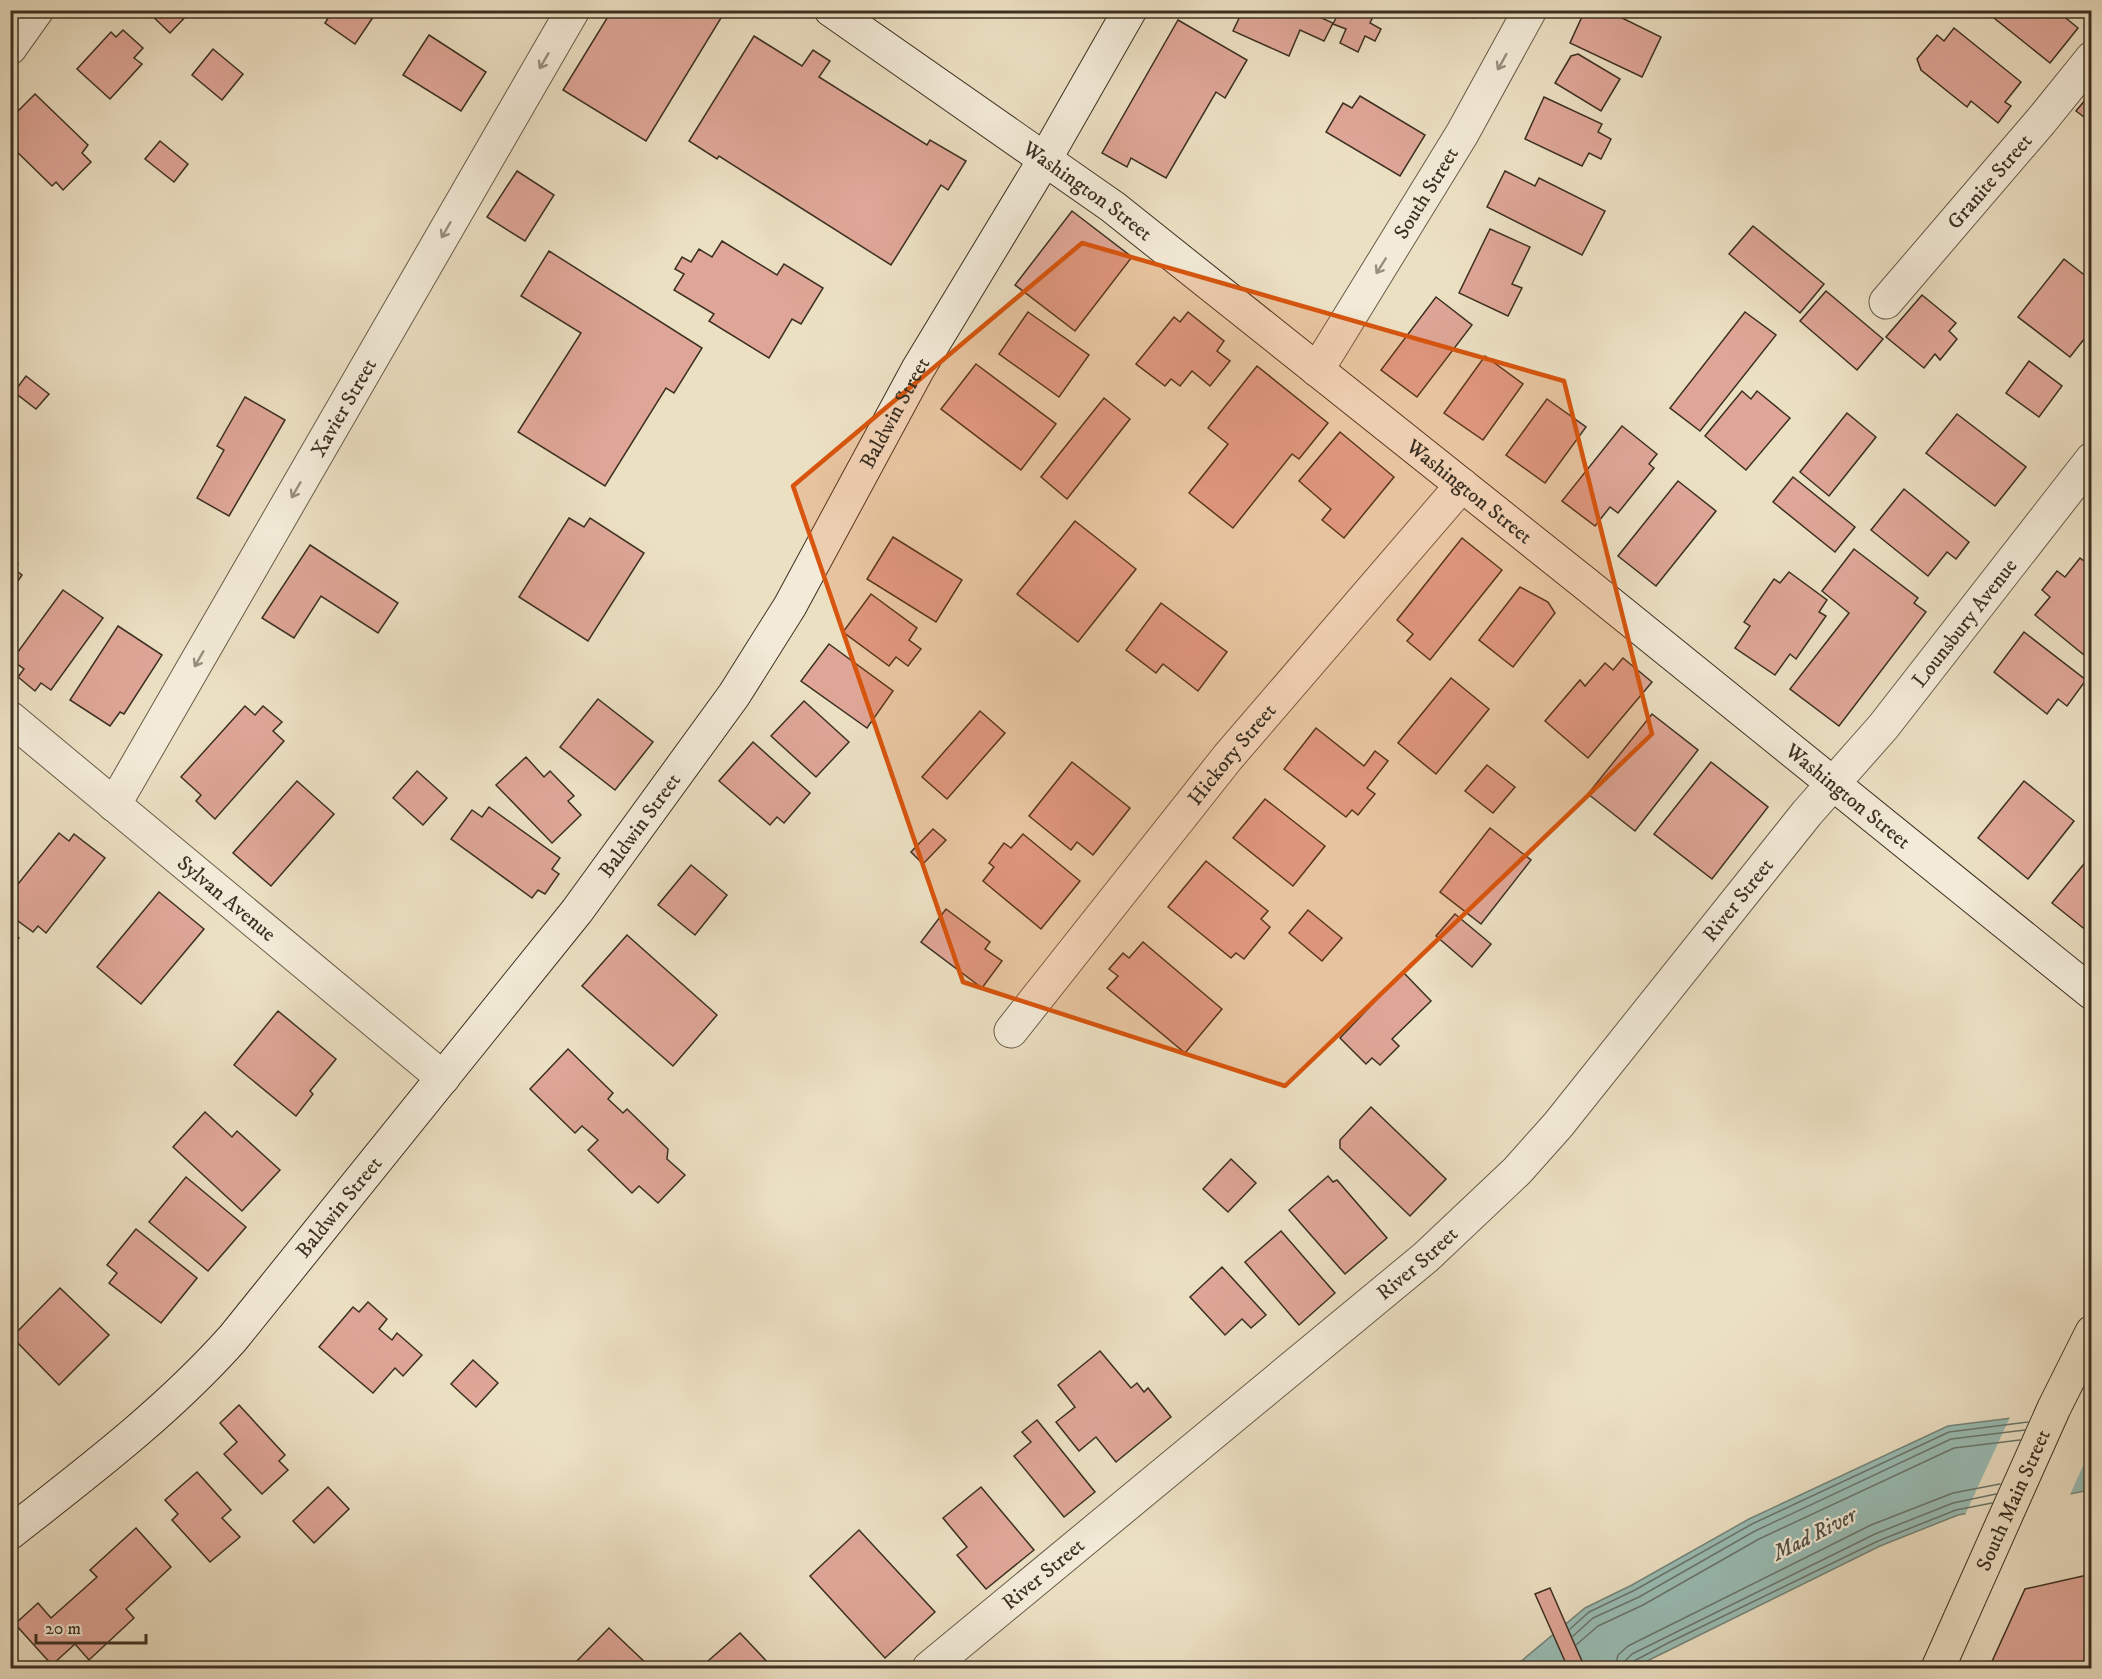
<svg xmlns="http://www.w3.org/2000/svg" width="2102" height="1679" viewBox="0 0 2102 1679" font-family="'IM FELL DW Pica',serif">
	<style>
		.water { fill: #99bdb5; stroke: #74857a; stroke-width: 1.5 }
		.pier { fill: #ece0c3 }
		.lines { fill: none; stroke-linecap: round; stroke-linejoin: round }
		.shore { stroke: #6a766c; stroke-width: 1.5 }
		.building { fill: #dfa697; stroke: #3c3022; stroke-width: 1.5 }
		.minor-casing { stroke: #685c4a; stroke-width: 35 }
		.tertiary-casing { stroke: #685c4a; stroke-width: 35 }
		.secondary-casing { stroke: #3c3022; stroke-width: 35 }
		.primary-casing { stroke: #3c3022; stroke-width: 35 }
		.minor { stroke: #f3ebd8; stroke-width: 33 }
		.tertiary { stroke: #f3ebd8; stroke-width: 33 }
		.secondary { stroke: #f3ebd8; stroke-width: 33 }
		.primary { stroke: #ece0c3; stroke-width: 33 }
		.oneway { stroke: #988e7d }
		.marked { fill: #d7550e; fill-opacity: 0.2; stroke: #d7550e; stroke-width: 4.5; stroke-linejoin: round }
		.labels { text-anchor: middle; stroke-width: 4.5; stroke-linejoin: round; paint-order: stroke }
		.street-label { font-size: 21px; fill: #3c3022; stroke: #f3ebd8 }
		.water-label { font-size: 22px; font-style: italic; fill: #535347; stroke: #f3ebd8 }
	</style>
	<rect width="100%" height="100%" fill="#ece0c3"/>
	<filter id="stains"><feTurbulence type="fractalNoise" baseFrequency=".00333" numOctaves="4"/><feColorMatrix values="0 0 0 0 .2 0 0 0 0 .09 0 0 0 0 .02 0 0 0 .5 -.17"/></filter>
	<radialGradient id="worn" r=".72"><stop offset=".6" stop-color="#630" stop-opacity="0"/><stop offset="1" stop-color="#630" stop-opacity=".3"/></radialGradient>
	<path class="water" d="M 2091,1408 L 2091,1490 L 1958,1515 L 1880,1546 L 1633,1668 L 1513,1668 L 1585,1608 L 1632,1585 L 1749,1519 L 1948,1426 Z"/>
	<path class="pier" d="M 2092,1405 L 2091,1448 L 2069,1497 L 1964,1517 L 2011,1415 Z"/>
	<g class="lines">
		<g class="shore">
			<path d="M 1570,1629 L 1589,1612 L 1635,1590 L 1752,1524 L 1949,1432 L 2028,1422"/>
			<path d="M 1573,1636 L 1593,1618 L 1639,1597 L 1755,1531 L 1951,1439 L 2025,1430"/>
			<path d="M 1576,1645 L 1598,1626 L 1643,1605 L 1759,1539 L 1954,1448 L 2020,1440"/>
			<path d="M 1615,1668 L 1618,1655 L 1628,1646 L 1871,1525 L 1953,1493 L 2000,1484"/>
			<path d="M 1624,1668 L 1625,1661 L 1632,1654 L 1875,1534 L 1953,1503 L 1996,1494"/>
			<path d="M 1631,1668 L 1634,1661 L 1668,1643 L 1878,1541 L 1956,1510 L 1992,1503"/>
		</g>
	</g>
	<g class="building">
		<path d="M 146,10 L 192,10 L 170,33 Z"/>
		<path d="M 333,10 L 378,10 L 355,44 L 325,23 Z"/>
		<path d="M 612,10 L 709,10 L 721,18 L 646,141 L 563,90 Z"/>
		<path d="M 1243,10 L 1304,10 L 1333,23 L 1324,41 L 1300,30 L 1289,56 L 1233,31 Z"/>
		<path d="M 1340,10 L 1376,10 L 1370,23 L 1381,29 L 1375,41 L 1365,36 L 1358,52 L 1340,43 L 1346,29 L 1333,24 Z"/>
		<path d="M 1459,10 L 1477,10 L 1474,18 Z"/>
		<path d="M 1585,10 L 1606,10 L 1661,37 L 1642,77 L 1570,43 Z"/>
		<path d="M 1984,10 L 2056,10 L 2078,28 L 2050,63 Z"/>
		<path d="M 1178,20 L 1247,60 L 1225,98 L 1216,92 L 1166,178 L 1131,158 L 1127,167 L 1102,153 Z"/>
		<path d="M 1954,28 L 2021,82 L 2005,102 L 2011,106 L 1998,123 L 1971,101 L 1967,107 L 1921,70 L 1917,59 L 1937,35 L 1944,41 Z"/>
		<path d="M 123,30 L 143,48 L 134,58 L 142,64 L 110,99 L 77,69 L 111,32 L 116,37 Z"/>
		<path d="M 429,35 L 486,72 L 461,111 L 403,75 Z"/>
		<path d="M 754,36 L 802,66 L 813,50 L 830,61 L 819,77 L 927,145 L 930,140 L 966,161 L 948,190 L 941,185 L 891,265 L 719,156 L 717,159 L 689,141 Z"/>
		<path d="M 213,49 L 243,74 L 222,100 L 192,75 Z"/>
		<path d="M 1578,54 L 1620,79 L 1601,111 L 1555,83 L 1571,56 Z"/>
		<path d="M 2092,92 L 2092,123 L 2076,111 Z"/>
		<path d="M 35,94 L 88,145 L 82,153 L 91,162 L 63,190 L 56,182 L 52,186 L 10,145 L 10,119 Z"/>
		<path d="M 1360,96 L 1425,135 L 1400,176 L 1326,132 L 1343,103 L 1352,108 Z"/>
		<path d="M 1544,97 L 1602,124 L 1598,132 L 1611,139 L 1601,159 L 1589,153 L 1582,166 L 1525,139 Z"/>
		<path d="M 160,141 L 188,164 L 174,182 L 145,159 Z"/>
		<path d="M 517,171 L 554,195 L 525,241 L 487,217 Z"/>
		<path d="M 1505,171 L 1535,186 L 1539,178 L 1605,211 L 1582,255 L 1487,207 Z"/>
		<path d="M 1072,211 L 1132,257 L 1075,331 L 1015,285 Z"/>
		<path d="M 1753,226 L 1824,284 L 1800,313 L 1729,254 Z"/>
		<path d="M 1490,229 L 1530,247 L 1512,284 L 1522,288 L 1508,316 L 1459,293 Z"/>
		<path d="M 722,241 L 777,275 L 784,264 L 823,288 L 801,324 L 792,319 L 769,358 L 709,321 L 714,314 L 674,290 L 684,274 L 675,269 L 682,257 L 691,262 L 699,249 L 712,257 Z"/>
		<path d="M 549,251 L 702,348 L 674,393 L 666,388 L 605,486 L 518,432 L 581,333 L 521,296 Z"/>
		<path d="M 2064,259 L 2092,281 L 2092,329 L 2070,357 L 2018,317 Z"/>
		<path d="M 1826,291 L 1883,339 L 1857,370 L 1800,321 Z"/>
		<path d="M 1922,295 L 1956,323 L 1949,331 L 1957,339 L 1940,360 L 1935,354 L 1924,368 L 1886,337 Z"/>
		<path d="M 1436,297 L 1472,325 L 1417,397 L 1381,370 Z"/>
		<path d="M 1028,312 L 1089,355 L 1059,397 L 999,354 Z"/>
		<path d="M 1188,312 L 1224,341 L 1217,351 L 1230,361 L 1210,386 L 1192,371 L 1180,386 L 1171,379 L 1165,386 L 1136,364 L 1174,317 L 1180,322 Z"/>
		<path d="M 1745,312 L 1776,335 L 1700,431 L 1670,408 Z"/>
		<path d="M 1485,356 L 1523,384 L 1483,440 L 1444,413 Z"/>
		<path d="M 2029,361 L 2062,386 L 2039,417 L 2006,393 Z"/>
		<path d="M 976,364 L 1056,424 L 1021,470 L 941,409 Z"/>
		<path d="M 1257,366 L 1328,423 L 1299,459 L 1292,454 L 1233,528 L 1189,493 L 1228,444 L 1208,428 Z"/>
		<path d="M 26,376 L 49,394 L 36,409 L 14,392 Z"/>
		<path d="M 1742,391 L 1751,399 L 1757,391 L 1790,418 L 1746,470 L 1705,436 Z"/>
		<path d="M 245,397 L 285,420 L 229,516 L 197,498 L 224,450 L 217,446 Z"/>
		<path d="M 1104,398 L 1130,419 L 1067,499 L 1041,477 Z"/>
		<path d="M 1547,399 L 1586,427 L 1545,483 L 1506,455 Z"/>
		<path d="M 1847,413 L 1876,437 L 1829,496 L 1800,472 Z"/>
		<path d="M 1957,414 L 2026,467 L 1995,506 L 1926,453 Z"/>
		<path d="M 1622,426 L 1657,454 L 1649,464 L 1654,468 L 1618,513 L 1610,507 L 1595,526 L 1562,501 Z"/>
		<path d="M 1340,432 L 1394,477 L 1344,538 L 1322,520 L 1331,509 L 1299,481 Z"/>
		<path d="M 1793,477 L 1855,527 L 1835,552 L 1773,502 Z"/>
		<path d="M 1678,481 L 1716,511 L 1656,586 L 1618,556 Z"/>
		<path d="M 1904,489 L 1969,542 L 1956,559 L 1947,552 L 1928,576 L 1871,530 Z"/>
		<path d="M 569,518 L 584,527 L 590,518 L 644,553 L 588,641 L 519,597 Z"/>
		<path d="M 1075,521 L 1136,569 L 1078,642 L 1017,594 Z"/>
		<path d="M 893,537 L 962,580 L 936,622 L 867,579 Z"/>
		<path d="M 1462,538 L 1502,570 L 1430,660 L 1407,641 L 1413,634 L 1397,620 Z"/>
		<path d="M 310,545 L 398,603 L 378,633 L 321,596 L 294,638 L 262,618 Z"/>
		<path d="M 1854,549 L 1918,598 L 1914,603 L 1926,612 L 1839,726 L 1790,689 L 1849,613 L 1822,591 Z"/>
		<path d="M 2080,558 L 2092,567 L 2092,646 L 2084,655 L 2035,615 L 2050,597 L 2042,590 L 2057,571 L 2065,577 Z"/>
		<path d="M 10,559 L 18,564 L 15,570 L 22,575 L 10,593 Z"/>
		<path d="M 1789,572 L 1827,600 L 1819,612 L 1826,616 L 1796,659 L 1790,654 L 1775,675 L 1735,648 L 1750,626 L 1744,622 L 1774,579 L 1780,583 Z"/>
		<path d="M 1520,587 L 1548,602 L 1555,613 L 1513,667 L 1479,640 Z"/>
		<path d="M 63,590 L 103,618 L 51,690 L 41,683 L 35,691 L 18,677 L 24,669 L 12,660 Z"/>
		<path d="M 871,594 L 917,628 L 909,640 L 921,649 L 908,666 L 896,657 L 889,666 L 843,632 Z"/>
		<path d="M 1161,603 L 1227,652 L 1198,691 L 1163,664 L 1156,673 L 1126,650 Z"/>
		<path d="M 118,626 L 162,655 L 124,714 L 120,712 L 110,726 L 70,700 Z"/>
		<path d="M 2024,632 L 2086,680 L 2067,706 L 2058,699 L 2047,714 L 1994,672 Z"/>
		<path d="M 829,644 L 893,691 L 867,728 L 801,681 Z"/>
		<path d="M 1623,658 L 1652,682 L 1588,758 L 1545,721 L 1580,680 L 1585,686 L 1605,663 L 1613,670 Z"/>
		<path d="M 1451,678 L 1489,709 L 1436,774 L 1398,743 Z"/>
		<path d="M 598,699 L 653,742 L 615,790 L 560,747 Z"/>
		<path d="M 804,701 L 849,742 L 816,777 L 771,736 Z"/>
		<path d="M 245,706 L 255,715 L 263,706 L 282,722 L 273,731 L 284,741 L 215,819 L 196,801 L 201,795 L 181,777 Z"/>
		<path d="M 980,711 L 1005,733 L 947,799 L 922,777 Z"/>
		<path d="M 1652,714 L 1698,750 L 1635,831 L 1588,794 Z"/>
		<path d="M 1316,728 L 1364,766 L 1375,751 L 1388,761 L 1367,788 L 1375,794 L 1358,815 L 1352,810 L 1346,817 L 1284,769 Z"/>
		<path d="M 753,742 L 810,793 L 784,823 L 777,817 L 770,825 L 719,781 Z"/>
		<path d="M 526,757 L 544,777 L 550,771 L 574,796 L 568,801 L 581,815 L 552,843 L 496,785 Z"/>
		<path d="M 1072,762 L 1130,808 L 1093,855 L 1077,842 L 1071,850 L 1029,816 Z"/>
		<path d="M 1711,762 L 1768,807 L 1712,879 L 1654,834 Z"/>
		<path d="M 1487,765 L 1515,787 L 1493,813 L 1465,791 Z"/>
		<path d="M 417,771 L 447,798 L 423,825 L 393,798 Z"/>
		<path d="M 297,781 L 334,814 L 271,886 L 233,853 Z"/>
		<path d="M 2024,781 L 2074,821 L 2028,879 L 1978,838 Z"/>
		<path d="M 1265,799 L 1325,846 L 1293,886 L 1233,838 Z"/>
		<path d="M 489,807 L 560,858 L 552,869 L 559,874 L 545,894 L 538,890 L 532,898 L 451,839 L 472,810 L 482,817 Z"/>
		<path d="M 1490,828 L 1531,860 L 1481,924 L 1440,892 Z"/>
		<path d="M 933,829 L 946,840 L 923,864 L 911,852 Z"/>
		<path d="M 59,833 L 69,841 L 74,834 L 105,858 L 46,933 L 38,926 L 33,932 L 10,915 L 10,894 Z"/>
		<path d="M 1023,834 L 1080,881 L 1041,929 L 983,881 L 994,867 L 989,863 L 1004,843 L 1011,848 Z"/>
		<path d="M 2092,854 L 2092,935 L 2052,903 Z"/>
		<path d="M 1206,861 L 1268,911 L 1261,919 L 1270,927 L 1244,959 L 1236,953 L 1231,958 L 1168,907 Z"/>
		<path d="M 691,865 L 727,895 L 695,935 L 658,905 Z"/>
		<path d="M 159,892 L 204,929 L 141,1004 L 97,967 Z"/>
		<path d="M 946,909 L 990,942 L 985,949 L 1002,961 L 982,988 L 921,942 Z"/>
		<path d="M 1308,910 L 1342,938 L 1322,961 L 1289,933 Z"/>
		<path d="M 1455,914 L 1491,944 L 1472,967 L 1436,936 Z"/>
		<path d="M 10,932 L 19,938 L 10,949 Z"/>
		<path d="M 627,935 L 717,1015 L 673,1066 L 582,986 Z"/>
		<path d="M 1143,942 L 1222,1009 L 1185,1053 L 1107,988 L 1118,976 L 1109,969 L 1123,953 L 1129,958 Z"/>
		<path d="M 1403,972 L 1431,1001 L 1392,1039 L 1399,1046 L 1380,1065 L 1372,1058 L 1366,1064 L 1340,1038 Z"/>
		<path d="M 278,1011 L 336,1059 L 310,1091 L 313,1094 L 296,1116 L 234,1065 Z"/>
		<path d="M 568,1049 L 613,1093 L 608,1099 L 623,1113 L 627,1109 L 668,1149 L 667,1159 L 685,1175 L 658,1203 L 639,1186 L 632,1193 L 588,1150 L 598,1140 L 582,1126 L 575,1133 L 530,1089 Z"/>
		<path d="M 1371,1107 L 1446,1179 L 1410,1216 L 1340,1148 L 1340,1140 Z"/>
		<path d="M 205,1112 L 232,1137 L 237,1131 L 280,1170 L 242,1211 L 173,1147 Z"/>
		<path d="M 1231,1159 L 1256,1183 L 1228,1212 L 1203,1189 Z"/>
		<path d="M 1328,1176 L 1333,1182 L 1337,1180 L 1387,1238 L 1345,1274 L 1289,1210 Z"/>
		<path d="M 186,1177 L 246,1227 L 208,1271 L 149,1222 Z"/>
		<path d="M 136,1229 L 197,1278 L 161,1323 L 109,1283 L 117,1273 L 107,1265 Z"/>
		<path d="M 1281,1231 L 1335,1293 L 1299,1325 L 1245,1262 Z"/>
		<path d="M 1222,1267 L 1266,1315 L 1251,1328 L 1242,1319 L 1225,1335 L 1190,1297 Z"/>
		<path d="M 60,1288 L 109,1335 L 59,1385 L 12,1337 Z"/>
		<path d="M 368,1302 L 387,1319 L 379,1329 L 392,1340 L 397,1333 L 422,1355 L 403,1376 L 395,1368 L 373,1393 L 319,1347 L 353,1307 L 359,1312 Z"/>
		<path d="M 1100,1351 L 1131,1388 L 1137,1383 L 1144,1392 L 1148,1388 L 1171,1417 L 1116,1462 L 1096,1437 L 1079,1451 L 1056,1422 L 1075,1407 L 1058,1385 Z"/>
		<path d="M 473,1360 L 498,1383 L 476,1407 L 451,1384 Z"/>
		<path d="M 239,1405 L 285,1455 L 279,1461 L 288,1470 L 262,1494 L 224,1454 L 237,1442 L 220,1423 Z"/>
		<path d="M 1037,1420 L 1095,1492 L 1064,1517 L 1014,1456 L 1031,1442 L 1022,1432 Z"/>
		<path d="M 10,1452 L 17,1461 L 10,1465 Z"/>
		<path d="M 197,1472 L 231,1510 L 222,1518 L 240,1537 L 210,1562 L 172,1520 L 178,1514 L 165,1500 Z"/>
		<path d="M 328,1487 L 349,1509 L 314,1543 L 293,1521 Z"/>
		<path d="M 981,1487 L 1034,1550 L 986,1589 L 957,1555 L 967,1547 L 943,1518 Z"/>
		<path d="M 136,1528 L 171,1567 L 126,1609 L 134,1618 L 89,1660 L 75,1644 L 52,1665 L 15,1624 L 38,1603 L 51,1618 L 97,1577 L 90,1570 Z"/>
		<path d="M 859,1530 L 935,1612 L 885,1658 L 810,1576 Z"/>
		<path d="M 2092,1574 L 2092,1668 L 1989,1668 L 2025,1589 Z"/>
		<path d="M 1550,1588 L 1585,1668 L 1568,1668 L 1535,1594 Z"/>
		<path d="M 609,1628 L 651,1668 L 570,1668 Z"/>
		<path d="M 740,1633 L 773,1668 L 700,1668 Z"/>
	</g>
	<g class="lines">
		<defs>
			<g id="minor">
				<path d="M 10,48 L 37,10"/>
				<path id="s1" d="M 1886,302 L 2041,121 L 2092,58"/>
				<path id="s2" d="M 1317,370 L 1462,134 L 1530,10"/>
				<path id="s3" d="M 114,805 L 573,10"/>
				<path id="s4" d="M 1011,1031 L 1228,757 L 1462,485"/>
				<path id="s5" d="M 929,1668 L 1426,1257 L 1517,1171 L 1558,1125 L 1807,813 L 1883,727 L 2092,459"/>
			</g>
			<g id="tertiary">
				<path id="s6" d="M 10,718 L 443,1078"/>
			</g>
			<g id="secondary">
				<path id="s7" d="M 831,10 L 1113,207 L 1586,584 L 2092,993"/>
				<path id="s8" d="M 10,1533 C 89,1471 167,1412 233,1338 L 577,911 L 734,695 L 790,606 L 918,369 L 1045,159 L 1130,10"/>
			</g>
			<g id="primary">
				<path id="s9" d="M 1938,1668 L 2054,1408 L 2092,1332"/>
			</g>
		</defs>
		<use href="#minor" class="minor-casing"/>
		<use href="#tertiary" class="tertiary-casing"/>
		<use href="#secondary" class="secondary-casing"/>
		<use href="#primary" class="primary-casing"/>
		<use href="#minor" class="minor"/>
		<use href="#tertiary" class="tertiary"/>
		<use href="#secondary" class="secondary"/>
		<use href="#primary" class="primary"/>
	</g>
	<defs><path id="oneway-shaft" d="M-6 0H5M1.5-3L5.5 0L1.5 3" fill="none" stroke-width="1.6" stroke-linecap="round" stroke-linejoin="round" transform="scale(1.5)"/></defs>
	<g class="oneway">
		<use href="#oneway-shaft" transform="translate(544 61) rotate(120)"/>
		<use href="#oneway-shaft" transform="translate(1502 62) rotate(119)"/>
		<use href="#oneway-shaft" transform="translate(446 230) rotate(120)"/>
		<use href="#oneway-shaft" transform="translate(1381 266) rotate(122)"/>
		<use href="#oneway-shaft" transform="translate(296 490) rotate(120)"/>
		<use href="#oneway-shaft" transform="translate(199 659) rotate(120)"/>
	</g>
	<path class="marked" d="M 1082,243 L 1564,381 L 1652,734 L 1285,1086 L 963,982 L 793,486 Z"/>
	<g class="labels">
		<g class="street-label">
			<text dy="7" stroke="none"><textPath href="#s1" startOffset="159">Granite Street</textPath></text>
			<text dy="7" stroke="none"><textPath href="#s7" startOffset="314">Washington Street</textPath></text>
			<text dy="7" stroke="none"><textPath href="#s2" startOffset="208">South Street</textPath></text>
			<text dy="7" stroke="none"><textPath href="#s3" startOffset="459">Xavier Street</textPath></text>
			<text dy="7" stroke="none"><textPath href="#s8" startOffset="1437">Baldwin Street</textPath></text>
			<text dy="7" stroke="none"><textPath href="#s7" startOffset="800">Washington Street</textPath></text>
			<text dy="7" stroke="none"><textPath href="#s5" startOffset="1478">Lounsbury Avenue</textPath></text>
			<text dy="7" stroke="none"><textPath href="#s4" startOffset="354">Hickory Street</textPath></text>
			<text dy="7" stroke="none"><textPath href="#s7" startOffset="1286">Washington Street</textPath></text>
			<text dy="7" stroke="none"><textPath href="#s8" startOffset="951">Baldwin Street</textPath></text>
			<text dy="7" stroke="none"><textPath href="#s6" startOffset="282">Sylvan Avenue</textPath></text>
			<text dy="7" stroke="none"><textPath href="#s5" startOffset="1120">River Street</textPath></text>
			<text dy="7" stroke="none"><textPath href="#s8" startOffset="465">Baldwin Street</textPath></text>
			<text dy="7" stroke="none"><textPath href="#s5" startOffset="634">River Street</textPath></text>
			<text dy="7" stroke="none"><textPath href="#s9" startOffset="184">South Main Street</textPath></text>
			<text dy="7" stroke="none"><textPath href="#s5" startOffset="148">River Street</textPath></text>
		</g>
		<g class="water-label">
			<text transform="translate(1814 1533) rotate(-27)" y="8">Mad River</text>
		</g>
	</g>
	<rect width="2102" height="1679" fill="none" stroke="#ece0c3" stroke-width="36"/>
	<rect x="12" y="12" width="2078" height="1655" fill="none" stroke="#3c3022" stroke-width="3"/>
	<rect x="18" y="18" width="2066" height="1643" fill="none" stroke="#3c3022" stroke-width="1.5"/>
	<path d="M36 1634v9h110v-9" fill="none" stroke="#3c3022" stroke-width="3"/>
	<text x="45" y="1634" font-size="18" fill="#3c3022" stroke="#f3ebd8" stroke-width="4.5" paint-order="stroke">20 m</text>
	<rect width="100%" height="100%" filter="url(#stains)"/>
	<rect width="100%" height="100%" fill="url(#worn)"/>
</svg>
